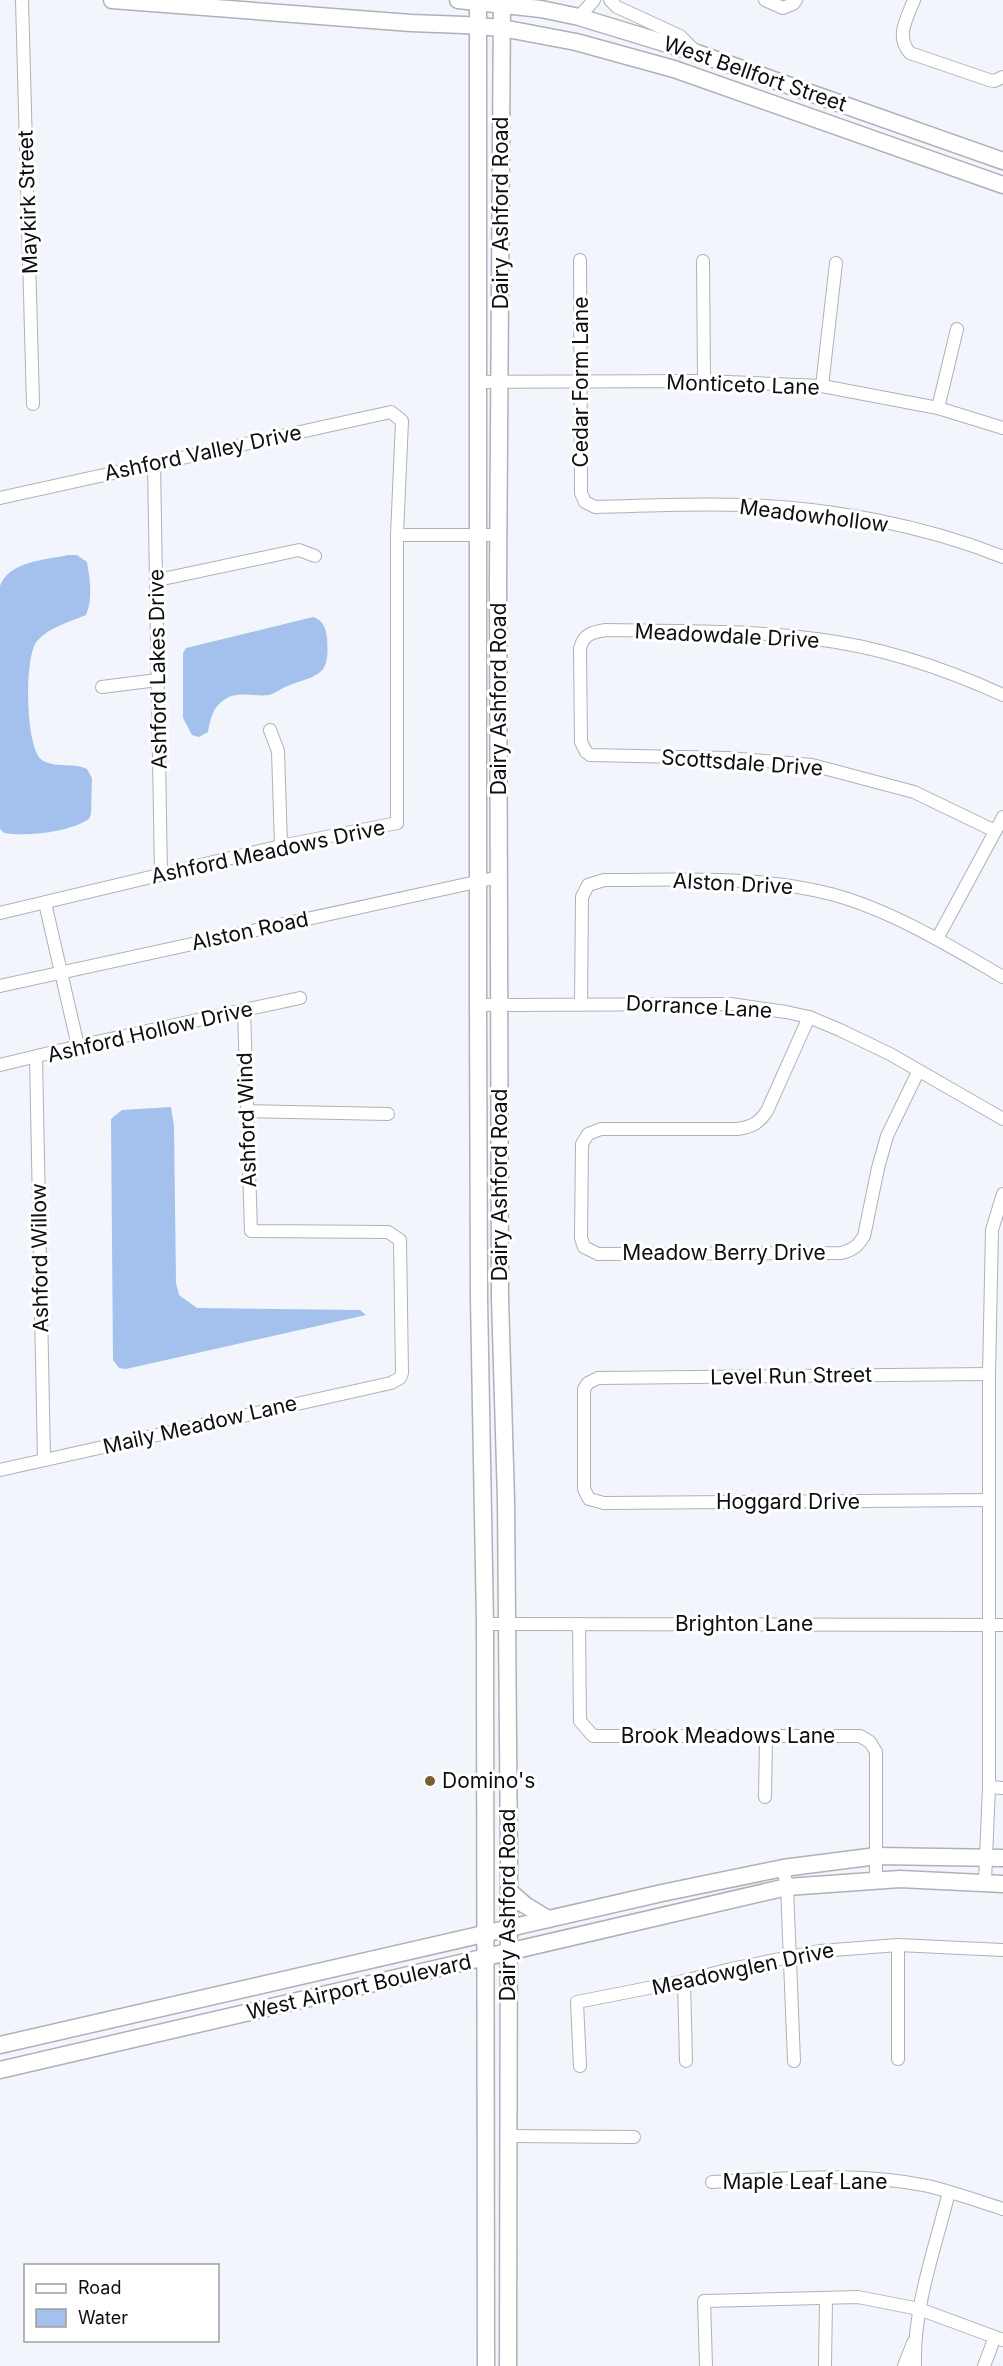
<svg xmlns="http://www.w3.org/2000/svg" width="1003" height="2366" viewBox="0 0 1003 2366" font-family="Inter,sans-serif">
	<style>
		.water { fill: #a4c1ee }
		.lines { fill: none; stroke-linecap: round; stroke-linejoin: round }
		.minor-casing { stroke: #afb1b8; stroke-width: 14 }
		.major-casing { stroke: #afb1b8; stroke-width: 19 }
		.minor { stroke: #fff; stroke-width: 12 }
		.major { stroke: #fff; stroke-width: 16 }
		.poi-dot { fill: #7a5d31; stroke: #fff; stroke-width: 2 }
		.labels { text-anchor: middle; stroke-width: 6; stroke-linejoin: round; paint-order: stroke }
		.street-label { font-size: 21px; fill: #0d0e10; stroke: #fff }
		.poi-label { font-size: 21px; fill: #0d0e10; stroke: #fff; text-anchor: start }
	</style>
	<rect width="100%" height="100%" fill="#f3f5fc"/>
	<g class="water">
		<path d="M 68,555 L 77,555 L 87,562 C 90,580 93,598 86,615 C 70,622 49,627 37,641 C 24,656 25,749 42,760 C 57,769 73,762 87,769 L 92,778 L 91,814 L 89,819 C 69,832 28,837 4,833 L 0,829 L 0,586 C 9,561 46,560 68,555 Z"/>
		<path d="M 313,617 C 323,620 326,628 327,638 C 330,676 320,674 290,685 C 283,687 276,693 269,695 C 256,697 239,691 227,698 C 213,706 211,717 208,732 L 199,737 L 192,735 L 183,718 L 183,653 L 186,648 Z"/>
		<path d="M 171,1107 L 174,1126 L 176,1283 L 179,1295 L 197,1308 L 360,1310 L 366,1315 L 126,1369 L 119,1368 L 113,1360 L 111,1119 L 122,1110 Z"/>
	</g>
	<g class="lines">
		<defs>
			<g id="minor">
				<path d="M 22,0 L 33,404"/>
				<path d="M 610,0 L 617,7 L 680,36 L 696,52"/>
				<path d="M 765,0 L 783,8 L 793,4 L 796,0"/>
				<path d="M 914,0 C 907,18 895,37 910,53 L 989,80 L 994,81 L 1003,77"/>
				<path d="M 579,17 L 594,0"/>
				<path d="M 580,260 L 581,493 L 585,502 L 595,507 C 645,506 695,503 745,505 C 831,508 923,525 1003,557"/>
				<path d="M 703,261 L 704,381"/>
				<path d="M 479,382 L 704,381 L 822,386 L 938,408 L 1003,428"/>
				<path d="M 822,386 L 836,263"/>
				<path d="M 938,408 L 957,329"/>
				<path d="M 154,463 L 161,875"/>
				<path d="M 0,498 L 391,412 L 402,421 L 397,535 L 397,823 L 281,846 L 0,913"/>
				<path d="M 397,535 L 498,535"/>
				<path d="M 158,580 L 299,550 L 315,556"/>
				<path d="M 102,687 L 157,680"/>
				<path d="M 270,730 L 278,751 L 281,846"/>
				<path d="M 995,831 L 914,792 L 812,765 L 728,758 L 590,755 L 586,752 L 581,742 L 580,649 C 583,634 593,632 606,630 C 676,631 746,630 816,639 C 880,647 944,668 1003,695"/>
				<path d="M 45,903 L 78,1046"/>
				<path d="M 937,939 L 1003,817"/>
				<path d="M 0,986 L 499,877"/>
				<path d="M 581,1003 L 582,897 L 588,885 L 604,880 C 680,880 757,875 831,894 C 891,910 950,946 1003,977"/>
				<path d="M 478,1005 L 730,1004 L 786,1012 L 809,1017 L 840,1030 L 890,1054 L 1003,1119"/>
				<path d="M 809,1017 L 767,1111 C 759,1123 752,1127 737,1129 L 601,1129 L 588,1134 L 582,1144 L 581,1238 L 584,1247 L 598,1254 L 841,1253 C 853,1250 858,1246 864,1236 L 878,1168 L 887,1136 L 918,1072"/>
				<path d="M 36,1057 L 44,1460"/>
				<path d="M 0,1065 L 87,1044 L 300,998"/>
				<path d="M 247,1111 L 388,1114"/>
				<path d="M 0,1470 L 391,1383 L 400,1378 L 402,1373 L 400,1240 L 388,1232 L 251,1231 L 244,1010"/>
				<path d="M 989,1500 L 604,1503 L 589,1499 L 584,1489 L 584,1389 L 588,1383 L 598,1378 L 989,1374"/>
				<path d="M 485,1624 L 1003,1625"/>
				<path d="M 579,1624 L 580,1721 L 593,1736 L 860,1736 L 870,1742 L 876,1752 L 876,1880"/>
				<path d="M 989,1787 L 1003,1788"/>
				<path d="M 765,1797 L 766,1736"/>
				<path d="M 783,1868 L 787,1887 L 794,2061"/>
				<path d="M 985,1881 L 989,1787 L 989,1374 L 992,1230 L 1003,1194"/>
				<path d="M 898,1945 L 898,2059"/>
				<path d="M 684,1981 L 686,2061"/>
				<path d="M 580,2066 L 577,2002 L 684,1981 L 731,1969 L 820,1951 L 898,1945 L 1003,1950"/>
				<path d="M 509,2136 L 634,2137"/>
				<path d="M 712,2182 C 783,2179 858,2171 928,2186 C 953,2192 978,2201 1003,2209"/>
				<path d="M 706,2366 L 704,2301 L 858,2297 L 919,2309 L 1003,2340"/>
				<path d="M 825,2366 L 826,2300"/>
				<path d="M 904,2366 L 913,2343"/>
				<path d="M 915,2366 C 913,2307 935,2249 949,2192"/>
				<path d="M 984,2366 L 995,2337"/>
			</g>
			<g id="major">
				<path d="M 112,0 L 411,23 L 464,25 L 502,28 L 576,42 L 674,69 L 1003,185"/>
				<path d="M 458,0 L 541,9 L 579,17 L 697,53 L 1003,161"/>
				<path d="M 478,0 L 478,1005 L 479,1298 L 485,1624 L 486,2366"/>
				<path d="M 502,0 L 498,581 L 500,1298 L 506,1500 L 509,1858 L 508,2366"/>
				<path d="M 509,1891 L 525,1905 L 548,1919"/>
				<path d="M 0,2045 L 662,1893 L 783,1868 L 877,1856 L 1003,1858"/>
				<path d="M 0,2070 L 787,1887 L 900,1879 L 1003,1884"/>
			</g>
		</defs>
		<use href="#minor" class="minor-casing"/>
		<use href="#major" class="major-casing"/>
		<use href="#minor" class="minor"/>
		<use href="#major" class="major"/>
	</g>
	<circle class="poi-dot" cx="430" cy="1781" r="6"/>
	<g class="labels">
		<g class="street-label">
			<text transform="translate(755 74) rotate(19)" y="7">West Bellfort Street</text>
			<text transform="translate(28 202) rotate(-92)" y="7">Maykirk Street</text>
			<text transform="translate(501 213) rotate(-90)" y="7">Dairy Ashford Road</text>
			<text transform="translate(581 382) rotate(-90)" y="7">Cedar Form Lane</text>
			<text transform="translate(743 385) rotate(2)" y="7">Monticeto Lane</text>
			<text transform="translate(203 453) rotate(-12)" y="7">Ashford Valley Drive</text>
			<text transform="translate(814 516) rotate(7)" y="7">Meadowhollow</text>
			<text transform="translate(727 636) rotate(3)" y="7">Meadowdale Drive</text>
			<text transform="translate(158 669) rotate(-91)" y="7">Ashford Lakes Drive</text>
			<text transform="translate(499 699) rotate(-90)" y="7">Dairy Ashford Road</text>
			<text transform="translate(742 763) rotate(4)" y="7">Scottsdale Drive</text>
			<text transform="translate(268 852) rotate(-12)" y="7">Ashford Meadows Drive</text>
			<text transform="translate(733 884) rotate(3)" y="7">Alston Drive</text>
			<text transform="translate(250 931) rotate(-12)" y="7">Alston Road</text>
			<text transform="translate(699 1007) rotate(3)" y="7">Dorrance Lane</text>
			<text transform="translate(150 1032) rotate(-13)" y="7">Ashford Hollow Drive</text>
			<text transform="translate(247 1120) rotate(-92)" y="7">Ashford Wind</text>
			<text transform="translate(500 1185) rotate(-90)" y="7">Dairy Ashford Road</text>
			<text x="724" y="1260">Meadow Berry Drive</text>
			<text transform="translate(40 1258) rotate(-91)" y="7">Ashford Willow</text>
			<text transform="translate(791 1376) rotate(-1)" y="7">Level Run Street</text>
			<text transform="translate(200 1425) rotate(-13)" y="7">Maily Meadow Lane</text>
			<text x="788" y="1509">Hoggard Drive</text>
			<text x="744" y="1631">Brighton Lane</text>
			<text x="728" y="1743">Brook Meadows Lane</text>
			<text transform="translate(508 1905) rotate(-90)" y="7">Dairy Ashford Road</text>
			<text transform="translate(743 1969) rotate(-12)" y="7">Meadowglen Drive</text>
			<text transform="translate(359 1987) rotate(-13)" y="7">West Airport Boulevard</text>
			<text x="805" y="2189">Maple Leaf Lane</text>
		</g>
		<g class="poi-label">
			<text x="442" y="1788">Domino's</text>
		</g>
	</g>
	<rect x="24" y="2264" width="195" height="78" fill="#ffffff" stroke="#9e9f9f" stroke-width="1.5"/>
	<rect x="36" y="2284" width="30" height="9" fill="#ffffff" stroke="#9e9f9f" stroke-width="1.5"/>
	<text x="78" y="2294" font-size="18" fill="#0d0e10">Road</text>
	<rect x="36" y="2309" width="30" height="18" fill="#a4c1ee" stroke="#9e9f9f" stroke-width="1.5"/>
	<text x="78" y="2324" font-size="18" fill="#0d0e10">Water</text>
</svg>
